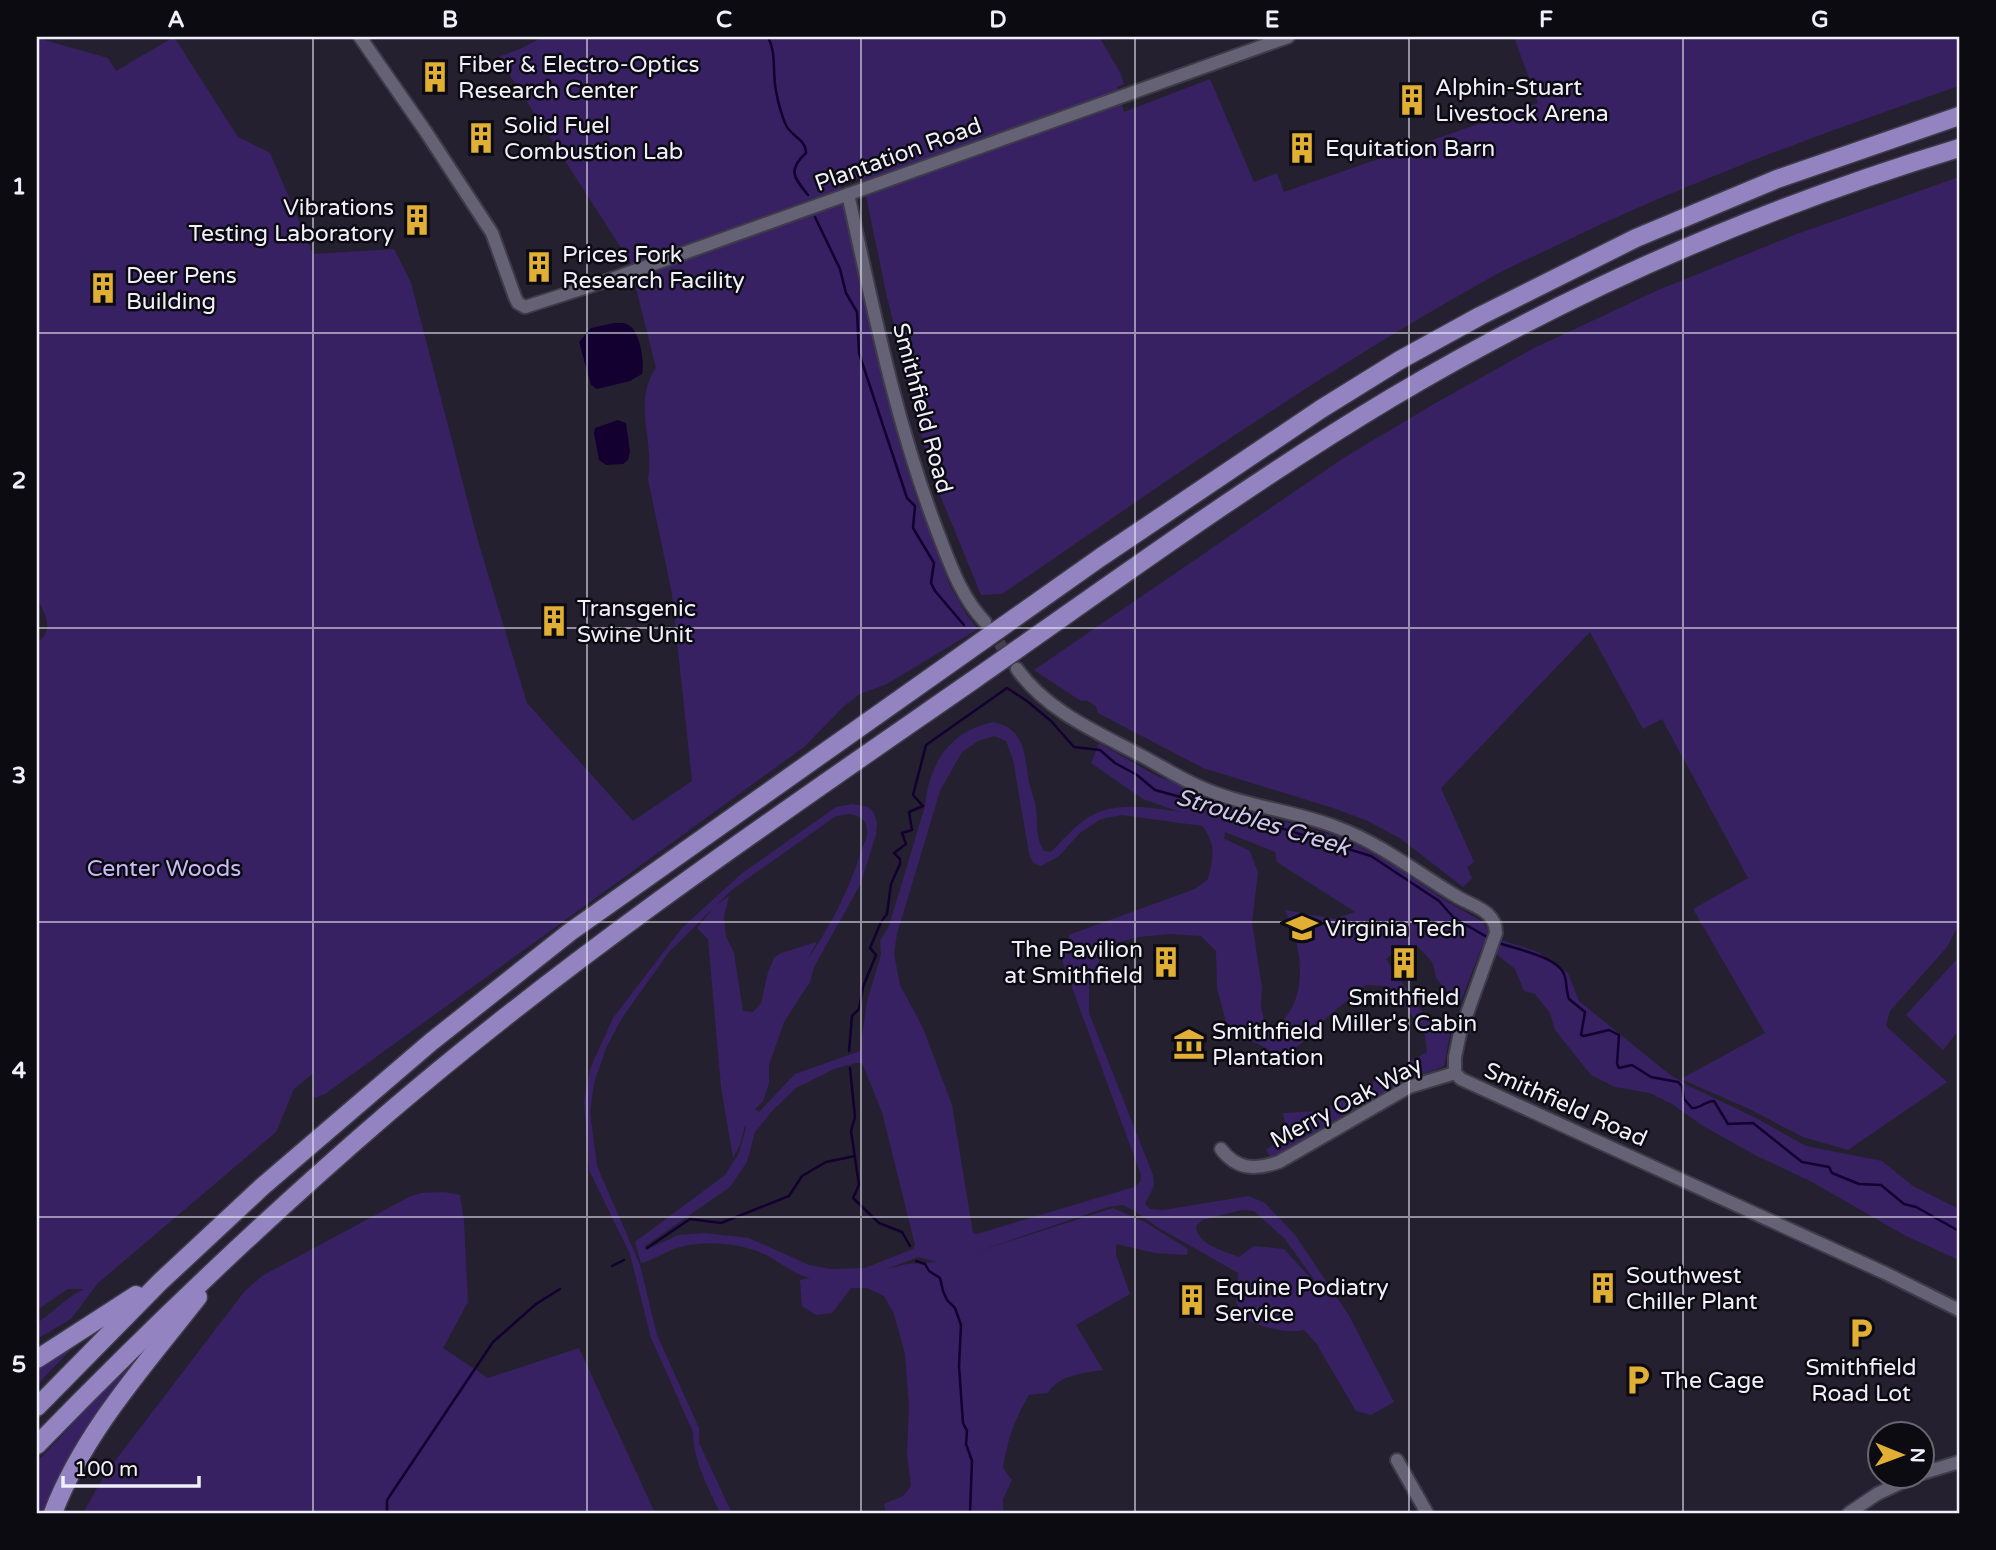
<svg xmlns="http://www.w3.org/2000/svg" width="1996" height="1550" viewBox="0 0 1996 1550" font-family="'Varela Round',sans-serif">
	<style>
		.green { fill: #372162; fill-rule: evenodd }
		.water { fill: #130030 }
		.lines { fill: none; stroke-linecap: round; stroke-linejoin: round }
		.stream { stroke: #130030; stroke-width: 2.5 }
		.minor-tunnel { stroke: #433f4e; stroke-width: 12; stroke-dasharray: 12 6; stroke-linecap: butt }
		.minor-casing { stroke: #3f3c4a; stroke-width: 16 }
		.highway-casing { stroke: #3f3c4a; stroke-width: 21 }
		.minor { stroke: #666275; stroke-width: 12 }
		.highway { stroke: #9384c1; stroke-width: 18 }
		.grid { fill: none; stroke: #f1effa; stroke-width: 2; stroke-opacity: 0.55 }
		.labels { text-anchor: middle; stroke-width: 5; stroke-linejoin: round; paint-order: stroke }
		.poi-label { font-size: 23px; fill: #f1effa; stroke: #0c0b12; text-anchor: start }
		.street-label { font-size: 23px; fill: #f1effa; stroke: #0c0b12 }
		.park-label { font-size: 23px; fill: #c9bbf9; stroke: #0c0b12 }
		.water-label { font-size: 24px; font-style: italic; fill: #d0c7f1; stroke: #0c0b12 }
		.neatline { fill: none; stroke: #f1effa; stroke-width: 2.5 }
		.grid-label { font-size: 23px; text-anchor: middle; font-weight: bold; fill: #f1effa }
	</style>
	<rect width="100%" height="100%" fill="#242030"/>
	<g class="green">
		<path d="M 174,37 L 238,137 L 270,153 L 313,254 L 394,249 L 411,283 L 478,541 L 527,703 L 633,821 L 692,781 L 672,594 L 648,479 C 655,443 632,401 656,368 L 629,260 L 498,57 L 520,49 L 543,37 L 1099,37 L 1120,72 L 1124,84 L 1117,87 L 1124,112 L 1210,79 L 1254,182 L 1277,173 L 1284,192 L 1538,103 L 1514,37 L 1959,37 L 1959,86 C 1828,131 1698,178 1572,238 C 1544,252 1515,264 1488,279 C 1319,373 1161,485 1002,594 L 981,595 L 931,473 L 887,297 L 862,177 L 840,184 L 874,340 L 901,449 L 917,500 L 937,547 L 949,584 L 966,614 L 978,629 L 887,684 L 860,694 L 845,705 L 804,747 L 325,1094 L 315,1098 L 312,1095 L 314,1073 L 294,1089 L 276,1132 L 98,1283 L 71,1319 L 37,1339 L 37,1323 C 54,1312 66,1297 84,1289 L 68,1289 L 37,1310 L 37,643 C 56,628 44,615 37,596 L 37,38 L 108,58 L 116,71 Z"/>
		<path d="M 1959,177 L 1959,924 L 1947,947 L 1890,1011 L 1886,1026 L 1947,1082 L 1848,1150 L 1803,1137 L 1747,1108 L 1681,1079 L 1765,1033 L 1693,909 L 1748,878 L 1662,719 L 1643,729 L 1590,632 L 1441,788 L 1474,862 L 1467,867 L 1472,878 L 1463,887 L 1401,839 L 1368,821 L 1333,808 L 1203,768 L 1098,713 L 1096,706 L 1086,700 L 1081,701 L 1034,670 L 1345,457 L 1434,404 L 1534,348 L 1656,291 L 1794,235 Z"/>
		<path d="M 994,722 C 1026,730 1024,754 1029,782 C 1031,791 1035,800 1036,808 C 1038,823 1035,838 1044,851 L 1051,852 C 1061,842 1071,830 1083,821 C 1109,800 1149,807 1180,812 L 1143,799 L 1091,763 L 1099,743 L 1157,776 L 1262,815 L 1346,839 L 1398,868 L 1446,901 L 1483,922 L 1488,930 L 1484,948 L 1481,949 L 1459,1006 L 1436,978 L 1433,963 L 1418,947 L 1401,946 L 1386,959 L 1425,1016 L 1438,1028 L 1450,1034 L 1444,1066 L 1398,1085 L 1337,1124 L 1272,1159 L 1266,1150 L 1287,1135 L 1283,1113 L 1321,1111 L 1427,1052 L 1425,1036 L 1400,997 L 1384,986 L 1366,985 L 1325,1019 L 1300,1045 L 1282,1055 L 1275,1055 L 1266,1048 L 1240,1035 L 1226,1022 L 1217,988 L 1216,951 L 1201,936 L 1169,934 L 1139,937 L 1119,942 L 1104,952 L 1089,981 L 1089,1013 L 1153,1175 L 1154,1186 L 1145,1204 L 1150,1209 L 1163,1210 L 1249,1196 L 1265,1203 L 1295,1235 L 1348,1314 L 1394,1402 L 1371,1415 L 1356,1411 L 1316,1343 L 1304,1330 C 1283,1334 1265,1327 1246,1320 L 1236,1302 L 1238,1273 L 1159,1228 L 1131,1209 L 1123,1205 L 1108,1207 L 976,1252 L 1113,1208 L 1145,1222 L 1188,1249 L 1187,1255 L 1155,1253 L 1116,1244 L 1116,1255 L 1130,1294 L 1076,1325 L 1103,1370 C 1084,1373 1058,1375 1048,1393 L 1029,1395 C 1015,1418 1007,1441 1003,1468 L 1012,1480 L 1003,1499 L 1003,1513 L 886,1513 L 884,1504 L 903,1496 L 911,1486 L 907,1454 L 909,1406 L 905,1354 L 894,1314 L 884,1296 L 867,1288 L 851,1288 L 832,1313 L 816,1315 L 802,1306 L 800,1280 L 810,1278 C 791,1274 776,1258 757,1251 C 730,1242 698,1240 671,1250 C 661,1254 652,1261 641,1263 L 635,1242 L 725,1175 L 739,1153 L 746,1128 L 745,1125 L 740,1145 L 733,1158 L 721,1087 L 708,939 L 697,928 L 714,907 L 669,952 L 622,1018 L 606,1048 L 594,1083 L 590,1112 L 597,1166 L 640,1265 L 657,1335 L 699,1428 L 699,1443 L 732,1513 L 720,1513 C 708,1487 693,1460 693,1432 L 651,1338 L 630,1254 L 589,1170 L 584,1101 L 590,1069 L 613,1018 L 682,928 L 741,874 L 836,807 L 852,804 L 868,807 L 874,813 L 877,823 L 876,835 L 860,885 L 814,967 L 810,982 L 784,1022 L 769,1065 L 769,1083 L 763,1101 L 755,1109 L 759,1112 L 795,1074 L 860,1051 L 867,1001 L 881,955 L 880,941 L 889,926 L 925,806 C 929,764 950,730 994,722 ZM 994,736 L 1006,741 L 1013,760 L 1029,853 L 1033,863 L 1041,866 L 1059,856 L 1080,833 L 1101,819 L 1122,815 L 1202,826 C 1217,844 1213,858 1208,879 L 1195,889 L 1071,934 C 1062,943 1062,951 1063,963 L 1141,1175 L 1140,1182 L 1134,1187 L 977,1234 L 973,1233 L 952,1105 L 923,1028 L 900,985 L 894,954 L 897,934 L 940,791 L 962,752 L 978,741 ZM 849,814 C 859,815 867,820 867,831 C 868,837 863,845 861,852 C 849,890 830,927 807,961 L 817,942 L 781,953 L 774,958 L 768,972 L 761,1003 L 753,1012 L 743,1011 L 734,953 L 726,937 L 724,917 L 729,896 L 716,905 L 733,889 L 836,816 ZM 1225,832 L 1275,852 L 1277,862 L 1355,912 L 1334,919 L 1285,910 C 1302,946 1311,999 1276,1027 L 1265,1023 L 1261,1007 L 1262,988 L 1252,922 L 1258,873 L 1250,851 L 1225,839 L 1224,842 ZM 856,1063 L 862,1063 L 882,1112 L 915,1245 L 913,1249 L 865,1268 L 831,1269 L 809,1265 L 749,1238 L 705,1233 L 678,1235 L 646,1250 L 645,1246 L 730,1187 L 747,1162 L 755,1132 L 773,1110 L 796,1088 L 834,1069 ZM 1242,1210 L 1254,1211 L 1285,1239 L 1320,1288 L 1284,1249 L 1254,1246 L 1239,1257 C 1224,1251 1196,1244 1196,1226 L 1202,1220 ZM 918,1257 L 937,1262 L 907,1264 L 887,1269 Z"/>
		<path d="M 1498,939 L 1538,952 L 1568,973 L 1579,1001 L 1669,1074 L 1687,1085 L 1758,1119 L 1806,1146 L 1882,1161 L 1913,1186 L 1959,1209 L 1959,1260 L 1906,1236 L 1812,1182 L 1757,1156 L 1703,1126 L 1672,1104 L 1650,1093 L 1615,1087 L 1591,1075 L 1555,1030 L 1550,1013 L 1535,994 L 1524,991 L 1515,969 L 1495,953 Z"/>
		<path d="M 1959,957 L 1959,1030 L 1943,1050 L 1906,1015 Z"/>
		<path d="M 444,1192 L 460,1195 L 464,1221 L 468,1302 L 443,1348 L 488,1378 L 579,1348 L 655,1513 L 83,1513 L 105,1474 L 244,1292 L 262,1276 L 409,1197 L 421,1193 Z"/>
		<path d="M 160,1336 C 116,1392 70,1445 44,1513 L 37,1513 L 37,1462 L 96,1399 Z"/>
		<path d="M 81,1339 L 37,1385 L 37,1366 Z"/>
	</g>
	<g class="water">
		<path d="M 614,323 C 620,323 625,322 630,326 C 640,333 645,363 642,374 L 630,381 L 597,389 L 591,385 L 579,342 L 591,328 Z"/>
		<path d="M 618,420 L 626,423 L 630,451 L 628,460 L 623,464 L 606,465 L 599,460 L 594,433 L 595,428 Z"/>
	</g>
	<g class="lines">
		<g class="stream">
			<path d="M 768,37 C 777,54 772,72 776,91 C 778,102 781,113 785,123 C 789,136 806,138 806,153 C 787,170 794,178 808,195"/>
			<path d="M 815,217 L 840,269 L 846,293 L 857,312 L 859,353 L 907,498 L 915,506 L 913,528 L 934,563 L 931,583 L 935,591 L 964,625"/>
			<path d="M 1499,943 C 1515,949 1561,957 1565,977 C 1567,984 1566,991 1569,999 L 1585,1012 L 1581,1035 L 1584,1036 L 1609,1030 L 1619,1035 L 1617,1064 L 1619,1068 L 1632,1065 L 1651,1077 L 1678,1082 L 1682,1086 L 1684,1099 L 1692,1108 C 1700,1109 1705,1101 1714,1101 L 1728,1124 L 1753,1123 L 1802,1162 L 1829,1167 L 1832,1173 L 1859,1184 L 1881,1185 L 1904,1204 L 1916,1207 L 1959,1231"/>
			<path d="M 849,1051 L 852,1016 L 859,1009 L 863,987 L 876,955 L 870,948 L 881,922 L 887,914 L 891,884 L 900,864 L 900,859 L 894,853 L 906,844 L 902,833 L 912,830 L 909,812 L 923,806 L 913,795 L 926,745 L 1007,688 L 1027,701 L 1051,721 L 1074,747 L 1100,750 L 1115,763 L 1137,775 L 1155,790 L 1191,800 L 1207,802 L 1215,806 L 1220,815 L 1248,818 L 1371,856 L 1439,901 L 1454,918 L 1487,937"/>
			<path d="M 850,1068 L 855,1117 L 851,1131 L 859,1185 L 853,1198 L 879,1223 L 902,1232 L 910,1246"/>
			<path d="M 647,1248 L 690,1219 L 721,1223 L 789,1196 L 802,1176 L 826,1162 L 855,1156"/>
			<path d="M 916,1261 L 925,1264 L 929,1271 L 940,1278 L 943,1291 L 947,1300 L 955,1308 L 961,1325 L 959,1366 L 963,1423 L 967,1431 L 966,1444 L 972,1461 L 970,1513"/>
			<path d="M 612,1266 L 624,1260"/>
			<path d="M 387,1513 L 387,1500 L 493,1342 L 536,1304 L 560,1289"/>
		</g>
		<path class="minor-tunnel" d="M 989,628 L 1012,662"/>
		<defs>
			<g id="minor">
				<path d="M 360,37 L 426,132 L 492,233 L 515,297 L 518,303 L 525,307 L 606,281 L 1288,37"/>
				<path d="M 848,194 C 873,308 896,424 938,533 C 950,564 961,597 985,622"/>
				<path d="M 1017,669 C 1048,712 1097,732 1142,756 C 1161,766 1179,778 1198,786 C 1242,806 1292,810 1336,827 C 1380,843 1416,872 1456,896 C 1472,906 1496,910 1496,933 L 1460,1033 L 1455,1057 L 1455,1073 L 1461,1079 L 1885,1273 L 1959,1310"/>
				<path d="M 1221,1149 C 1237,1170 1255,1170 1279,1162 L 1409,1087 L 1455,1073"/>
				<path d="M 1397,1460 L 1427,1513"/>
				<path d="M 1923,1473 L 1959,1462"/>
				<path d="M 1849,1513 L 1877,1494 L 1915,1476"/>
			</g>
			<g id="highway">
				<path d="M 37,1359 L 136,1295"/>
				<path d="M 37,1407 L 160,1282 L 263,1186 L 431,1042 L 570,932 L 1101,557 L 1321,409 L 1400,360 L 1480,316 L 1636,238 L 1777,179 L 1959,116"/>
				<path d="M 37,1445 C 149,1330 265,1219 387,1114 C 571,956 773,819 972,681 C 1110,585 1246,485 1391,398 C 1569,292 1761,208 1959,148"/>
				<path d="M 53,1513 C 84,1432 145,1365 198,1297"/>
			</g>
		</defs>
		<use href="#minor" class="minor-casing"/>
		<use href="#highway" class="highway-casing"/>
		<use href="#minor" class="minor"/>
		<use href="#highway" class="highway"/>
	</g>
	<path class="grid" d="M 313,37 L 313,1513M 587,37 L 587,1513M 861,37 L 861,1513M 1135,37 L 1135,1513M 1409,37 L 1409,1513M 1683,37 L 1683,1513M 37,333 L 1959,333M 37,628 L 1959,628M 37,922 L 1959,922M 37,1217 L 1959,1217"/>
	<defs>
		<symbol id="building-bare" viewBox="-9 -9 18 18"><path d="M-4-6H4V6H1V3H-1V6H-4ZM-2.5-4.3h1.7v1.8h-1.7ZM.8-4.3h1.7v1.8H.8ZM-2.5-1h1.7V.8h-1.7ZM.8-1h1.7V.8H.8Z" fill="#e1af34" stroke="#0c0b12" stroke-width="2.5" paint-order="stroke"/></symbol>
		<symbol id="university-bare" viewBox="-9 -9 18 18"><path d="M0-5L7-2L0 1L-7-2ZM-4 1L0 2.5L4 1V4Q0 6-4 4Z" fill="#e1af34" stroke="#0c0b12" stroke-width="2.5" paint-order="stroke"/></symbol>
		<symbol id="museum-bare" viewBox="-9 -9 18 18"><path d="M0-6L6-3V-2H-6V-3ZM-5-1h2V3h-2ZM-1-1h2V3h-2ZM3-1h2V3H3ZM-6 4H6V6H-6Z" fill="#e1af34" stroke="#0c0b12" stroke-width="2.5" paint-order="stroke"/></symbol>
		<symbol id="parking-bare" viewBox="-9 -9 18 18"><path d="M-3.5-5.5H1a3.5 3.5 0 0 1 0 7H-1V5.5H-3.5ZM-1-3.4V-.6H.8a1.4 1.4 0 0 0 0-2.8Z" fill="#e1af34" stroke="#0c0b12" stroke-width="2.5" paint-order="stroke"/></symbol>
	</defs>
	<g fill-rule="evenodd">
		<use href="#building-bare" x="413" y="55" width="44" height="44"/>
		<use href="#building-bare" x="1390" y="78" width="44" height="44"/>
		<use href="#building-bare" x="459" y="116" width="44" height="44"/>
		<use href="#building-bare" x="1280" y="126" width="44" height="44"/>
		<use href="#building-bare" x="395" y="198" width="44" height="44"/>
		<use href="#building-bare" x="517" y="245" width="44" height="44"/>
		<use href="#building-bare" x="81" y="266" width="44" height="44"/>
		<use href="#building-bare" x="532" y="599" width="44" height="44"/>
		<use href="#university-bare" x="1280" y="906" width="44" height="44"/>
		<use href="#building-bare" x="1144" y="940" width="44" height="44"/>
		<use href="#building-bare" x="1382" y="941" width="44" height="44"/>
		<use href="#museum-bare" x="1167" y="1022" width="44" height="44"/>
		<use href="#building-bare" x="1581" y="1266" width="44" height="44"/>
		<use href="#building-bare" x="1170" y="1278" width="44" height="44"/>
		<use href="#parking-bare" x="1839" y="1311" width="44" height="44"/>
		<use href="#parking-bare" x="1616" y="1358" width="44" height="44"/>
	</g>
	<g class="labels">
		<g class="poi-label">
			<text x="458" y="72">Fiber &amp; Electro-Optics<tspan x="458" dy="26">Research Center</tspan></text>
			<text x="1435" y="95">Alphin-Stuart<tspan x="1435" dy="26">Livestock Arena</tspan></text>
			<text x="504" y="133">Solid Fuel<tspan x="504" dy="26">Combustion Lab</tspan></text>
			<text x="1325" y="156">Equitation Barn</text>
			<text x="394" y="215" text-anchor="end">Vibrations<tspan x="394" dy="26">Testing Laboratory</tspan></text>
			<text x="562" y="262">Prices Fork<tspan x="562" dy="26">Research Facility</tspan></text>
			<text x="126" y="283">Deer Pens<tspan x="126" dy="26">Building</tspan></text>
			<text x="577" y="616">Transgenic<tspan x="577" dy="26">Swine Unit</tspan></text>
			<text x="1325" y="936">Virginia Tech</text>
			<text x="1143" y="957" text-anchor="end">The Pavilion<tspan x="1143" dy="26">at Smithfield</tspan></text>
			<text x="1404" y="1005" text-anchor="middle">Smithfield<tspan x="1404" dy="26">Miller's Cabin</tspan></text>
			<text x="1212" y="1039">Smithfield<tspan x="1212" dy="26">Plantation</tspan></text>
			<text x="1626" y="1283">Southwest<tspan x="1626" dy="26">Chiller Plant</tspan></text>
			<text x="1215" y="1295">Equine Podiatry<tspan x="1215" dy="26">Service</tspan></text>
			<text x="1861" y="1375" text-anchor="middle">Smithfield<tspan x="1861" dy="26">Road Lot</tspan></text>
			<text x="1661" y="1388">The Cage</text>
		</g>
		<g class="street-label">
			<text transform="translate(898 154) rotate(-20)" y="8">Plantation Road</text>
			<text transform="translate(923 408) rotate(75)" y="8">Smithfield Road</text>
			<text transform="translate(1346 1102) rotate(-28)" y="8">Merry Oak Way</text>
			<text transform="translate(1566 1104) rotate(24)" y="8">Smithfield Road</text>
		</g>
		<g class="park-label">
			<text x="164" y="876">Center Woods</text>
		</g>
		<g class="water-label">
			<text transform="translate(1263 822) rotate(17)" y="8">Stroubles Creek</text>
		</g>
	</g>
	<rect width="1996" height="1550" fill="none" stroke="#0c0b12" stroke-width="77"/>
	<g transform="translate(1901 1455) rotate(91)"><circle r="33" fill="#0c0b12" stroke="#68666f" stroke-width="2"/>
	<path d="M0-5L12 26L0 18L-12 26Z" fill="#e1af34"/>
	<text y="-10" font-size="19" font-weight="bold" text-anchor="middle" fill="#f1effa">N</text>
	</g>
	<path d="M63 1476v10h136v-10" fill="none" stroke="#f1effa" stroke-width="3.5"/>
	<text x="74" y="1476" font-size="21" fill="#f1effa" stroke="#0c0b12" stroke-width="5" paint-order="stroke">100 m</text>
	<rect x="38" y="38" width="1920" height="1474" class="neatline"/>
	<g class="grid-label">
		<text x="176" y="27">A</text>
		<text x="450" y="27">B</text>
		<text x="724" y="27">C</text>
		<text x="998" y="27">D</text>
		<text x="1272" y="27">E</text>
		<text x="1546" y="27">F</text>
		<text x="1820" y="27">G</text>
		<text x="19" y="194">1</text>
		<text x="19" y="488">2</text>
		<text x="19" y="783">3</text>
		<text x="19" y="1078">4</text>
		<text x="19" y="1372">5</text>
	</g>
</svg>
